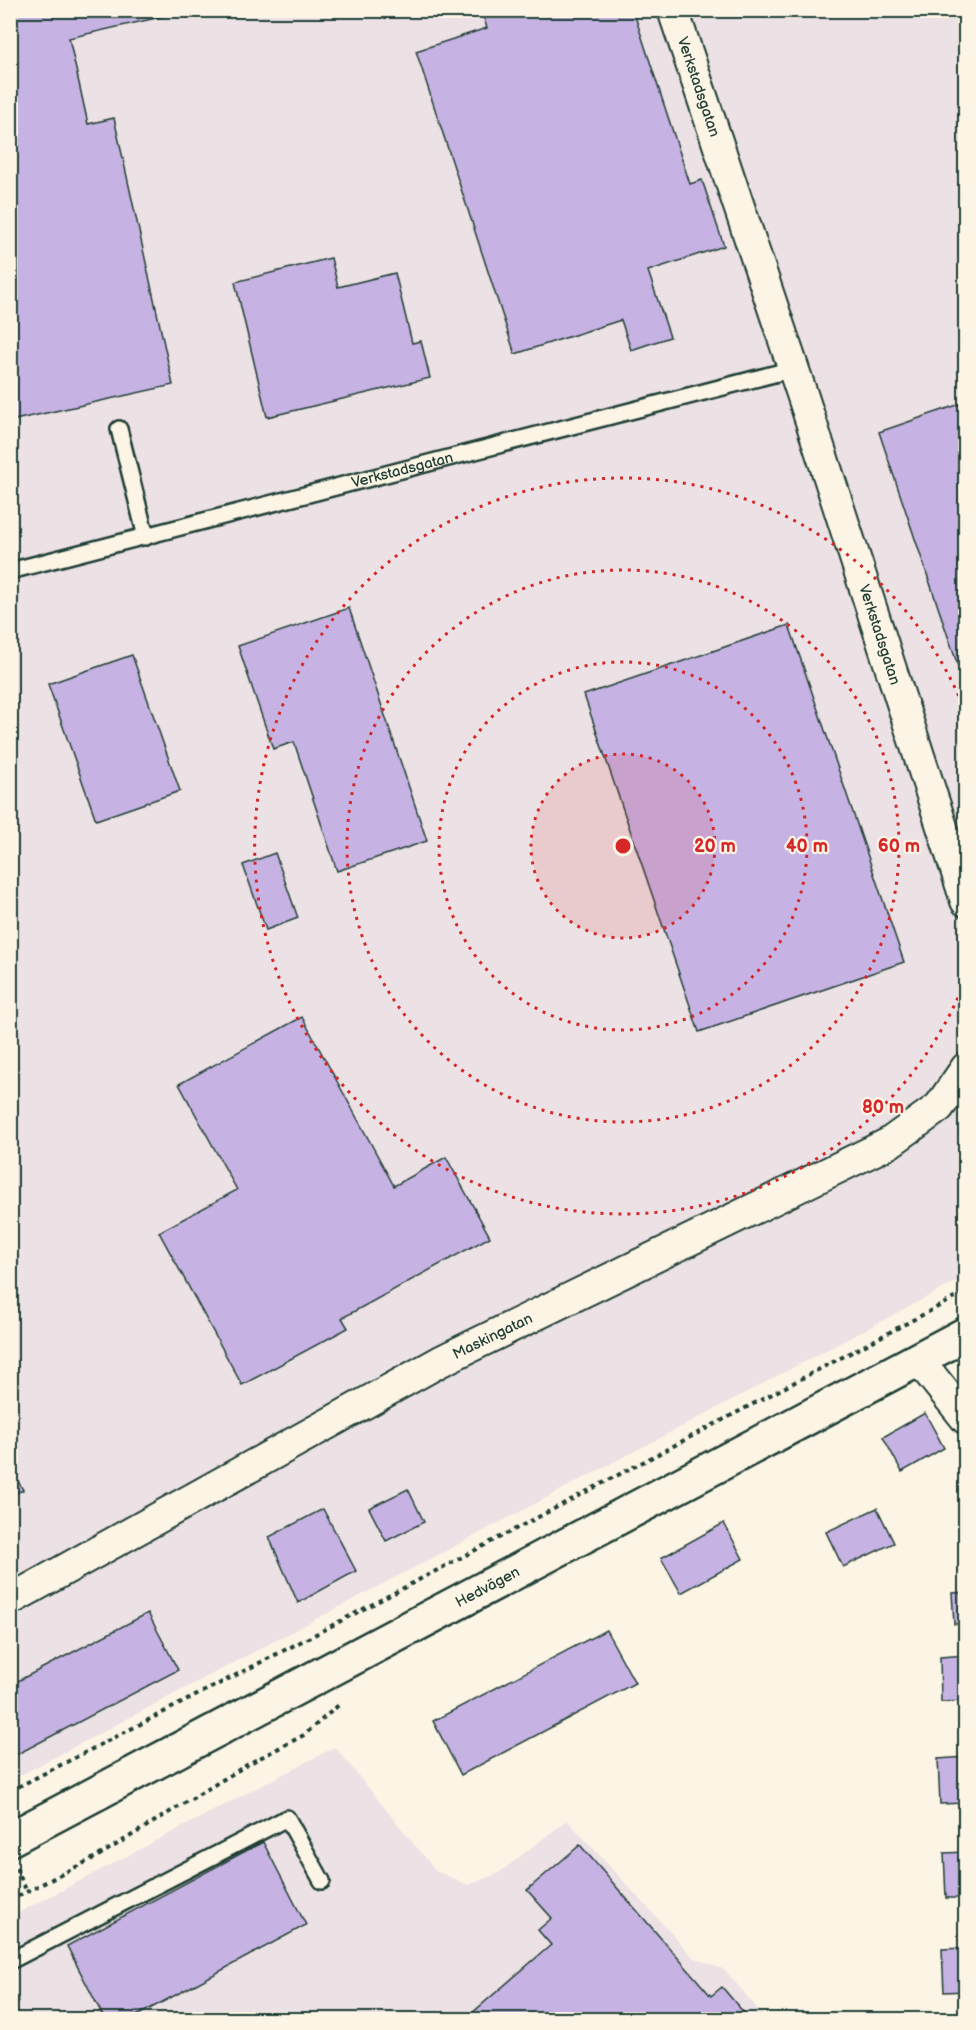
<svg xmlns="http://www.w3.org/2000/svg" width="976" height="2030" viewBox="0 0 976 2030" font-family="'Balsamiq Sans',sans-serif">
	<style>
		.built { fill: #ece1e4 }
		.building { fill: #c6b3e3; stroke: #1f3d34; stroke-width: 1.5 }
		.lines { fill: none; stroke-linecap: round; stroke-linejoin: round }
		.service-casing { stroke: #1f3d34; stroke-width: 20 }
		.minor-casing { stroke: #1f3d34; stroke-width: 34 }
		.secondary-casing { stroke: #1f3d34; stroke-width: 38 }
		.path { stroke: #1f3d34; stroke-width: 4; stroke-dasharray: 4.5 4.5; stroke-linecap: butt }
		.service { stroke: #fcf5e5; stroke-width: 15 }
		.minor { stroke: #fcf5e5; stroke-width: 30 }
		.secondary { stroke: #fcf5e5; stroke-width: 33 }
		.ring { fill: none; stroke: #d62828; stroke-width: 3; stroke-dasharray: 3 6 }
		.labels { text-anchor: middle; stroke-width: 4.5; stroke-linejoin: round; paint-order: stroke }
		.street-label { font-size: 15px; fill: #1f3d34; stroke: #fcf5e5 }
		.centre { fill: #d62828; stroke: #fcf5e5; stroke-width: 3 }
		.ring-label { font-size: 18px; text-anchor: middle; font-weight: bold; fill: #d62828; stroke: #fcf5e5; stroke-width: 4.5; stroke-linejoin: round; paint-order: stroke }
	</style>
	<rect width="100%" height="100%" fill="#fcf5e5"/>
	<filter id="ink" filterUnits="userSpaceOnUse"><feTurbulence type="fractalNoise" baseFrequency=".0167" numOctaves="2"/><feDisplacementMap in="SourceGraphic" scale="12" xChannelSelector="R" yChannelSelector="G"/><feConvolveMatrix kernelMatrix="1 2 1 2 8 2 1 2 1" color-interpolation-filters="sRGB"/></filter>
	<g filter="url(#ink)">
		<g class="built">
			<path d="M 11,11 L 965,11 L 965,1277 L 11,1780 Z"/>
			<path d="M 335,1747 L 436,1871 L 468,1885 L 499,1873 L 567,1820 L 694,1958 L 725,1970 L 766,2019 L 11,2020 L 11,1917 Z"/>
		</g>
		<g class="building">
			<path d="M 10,10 L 191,10 L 69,38 L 88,124 L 114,118 L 173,385 L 10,421 Z"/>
			<path d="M 500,10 L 633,10 L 690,184 L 702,180 L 724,246 L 648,271 L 670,337 L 631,350 L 621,320 L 515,354 L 416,51 L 487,28 L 483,16 Z"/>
			<path d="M 331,258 L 338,287 L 395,273 L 412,343 L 421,341 L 430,378 L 267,417 L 235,282 Z"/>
			<path d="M 966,402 L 966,664 L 958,666 L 879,432 Z"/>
			<path d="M 349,608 L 427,841 L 337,871 L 294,742 L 273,749 L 238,646 Z"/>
			<path d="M 789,625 L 904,962 L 699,1032 L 584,695 Z"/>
			<path d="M 132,655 L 180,791 L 96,820 L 48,684 Z"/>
			<path d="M 275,853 L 298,918 L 266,930 L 243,865 Z"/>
			<path d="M 302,1017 L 394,1186 L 446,1157 L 490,1237 L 342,1318 L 348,1328 L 242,1385 L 159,1232 L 237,1190 L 179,1084 Z"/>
			<path d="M 925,1413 L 944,1448 L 902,1472 L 883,1437 Z"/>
			<path d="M 10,1467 L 23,1490 L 10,1496 Z"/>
			<path d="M 408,1489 L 424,1522 L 386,1541 L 369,1508 Z"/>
			<path d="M 877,1508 L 894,1543 L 843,1567 L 826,1532 Z"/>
			<path d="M 323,1509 L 356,1571 L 298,1603 L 269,1537 Z"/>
			<path d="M 724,1523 L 743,1559 L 681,1593 L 661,1558 Z"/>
			<path d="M 966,1592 L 966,1624 L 954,1624 L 952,1593 Z"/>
			<path d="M 148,1613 L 178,1670 L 10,1758 L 10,1685 Z"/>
			<path d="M 606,1630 L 635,1683 L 461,1775 L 433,1721 Z"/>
			<path d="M 966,1655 L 966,1701 L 941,1702 L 940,1657 Z"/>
			<path d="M 966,1757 L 966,1803 L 940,1804 L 938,1759 Z"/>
			<path d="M 263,1842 L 306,1925 L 129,2020 L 105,2020 L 67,1946 Z"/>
			<path d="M 580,1845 L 711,1996 L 722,1987 L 750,2020 L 687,2020 L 684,2015 L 678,2020 L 464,2020 L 551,1945 L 538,1930 L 552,1918 L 527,1890 Z"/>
			<path d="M 966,1852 L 966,1898 L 946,1898 L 944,1853 Z"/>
			<path d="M 966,1948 L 966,1991 L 944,1992 L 942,1949 Z"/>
		</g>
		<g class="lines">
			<defs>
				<g id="service">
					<path d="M 119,429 L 146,537"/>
					<path id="s1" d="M 10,571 L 793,369"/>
					<path d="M 10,1961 L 287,1818 L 322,1881"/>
				</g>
				<g id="minor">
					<path id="s2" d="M 673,10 L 803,397 L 966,901"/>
					<path d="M 918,1359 L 966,1419"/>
					<path id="s3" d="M 10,1600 L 441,1361 L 889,1143 L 939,1107 L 966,1068"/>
				</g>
				<g id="secondary">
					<path id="s4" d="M 10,1839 L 966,1334"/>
				</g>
			</defs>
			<use href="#service" class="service-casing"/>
			<use href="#minor" class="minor-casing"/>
			<use href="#secondary" class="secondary-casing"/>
			<g class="path">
				<path d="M 10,1791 L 314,1635 L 966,1292"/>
				<path d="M 16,1868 L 27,1892"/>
				<path d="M 10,1900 L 98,1856 L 250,1763 L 304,1735 L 341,1703"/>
			</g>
			<use href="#service" class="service"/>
			<use href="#minor" class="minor"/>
			<use href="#secondary" class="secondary"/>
		</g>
	</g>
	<circle cx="623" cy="846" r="92" fill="#d62828" fill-opacity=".12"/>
	<g class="ring">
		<circle cx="623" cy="846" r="92"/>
		<circle cx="623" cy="846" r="184"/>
		<circle cx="623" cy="846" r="276"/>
		<path d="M965 981A368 368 0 1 1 965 711"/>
	</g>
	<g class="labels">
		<g class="street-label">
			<text dy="5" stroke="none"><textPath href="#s2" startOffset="81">Verkstadsgatan</textPath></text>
			<text dy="5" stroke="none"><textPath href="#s1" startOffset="405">Verkstadsgatan</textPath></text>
			<text dy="5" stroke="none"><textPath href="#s2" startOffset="658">Verkstadsgatan</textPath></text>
			<text dy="5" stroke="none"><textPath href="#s3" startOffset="550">Maskingatan</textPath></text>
			<text dy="5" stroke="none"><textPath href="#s4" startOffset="540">Hedvägen</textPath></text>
		</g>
	</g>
	<circle cx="623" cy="846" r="9" class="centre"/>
	<g class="ring-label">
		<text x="715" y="852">20 m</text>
		<text x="807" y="852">40 m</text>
		<text x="899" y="852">60 m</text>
		<text x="883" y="1113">80 m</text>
	</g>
	<rect width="976" height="2030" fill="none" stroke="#fcf5e5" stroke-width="36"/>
	<rect x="18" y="18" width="940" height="1994" fill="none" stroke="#1f3d34" stroke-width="2" filter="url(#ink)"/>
</svg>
